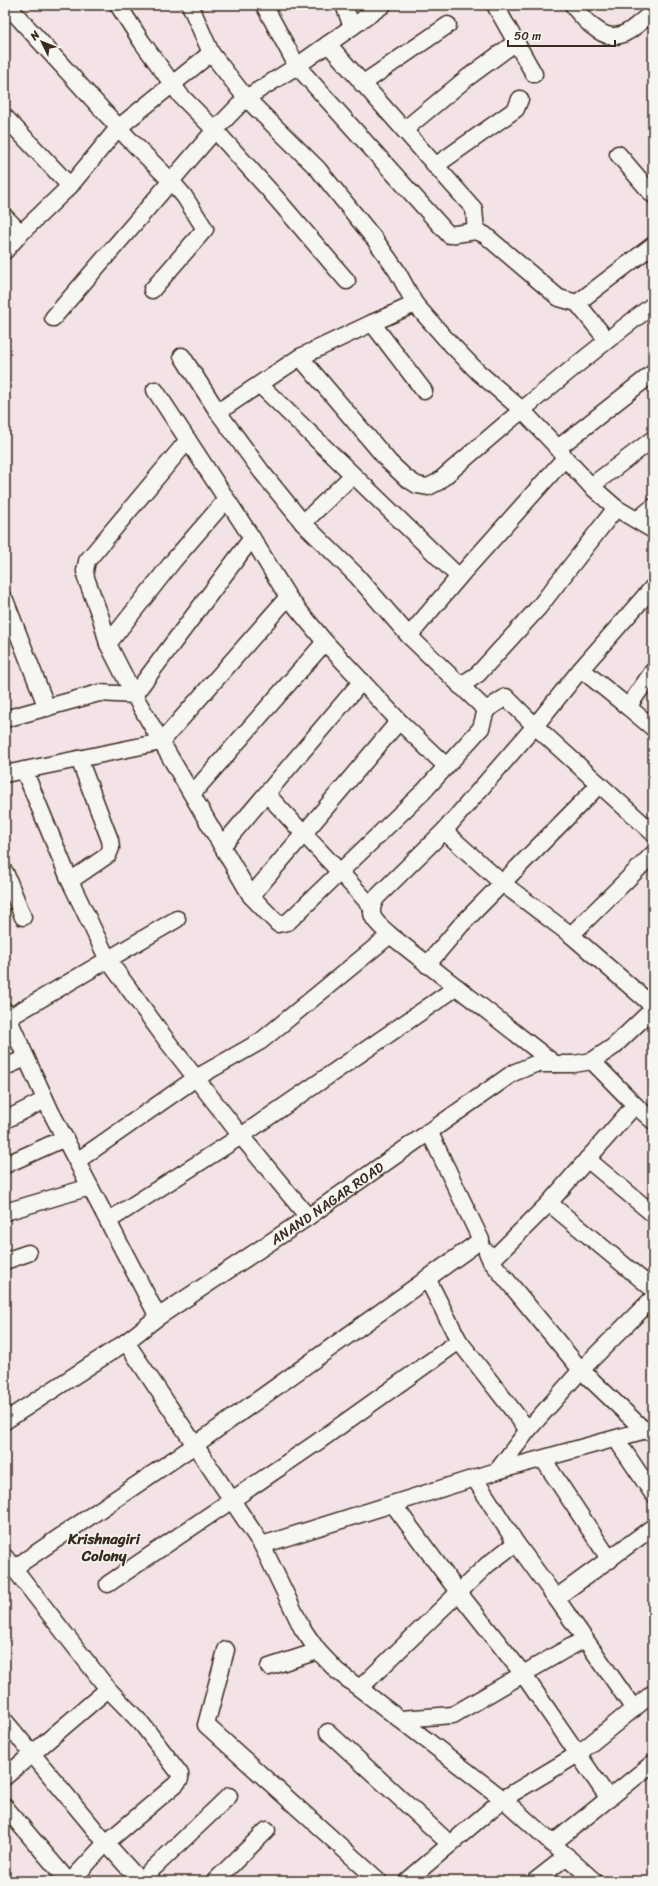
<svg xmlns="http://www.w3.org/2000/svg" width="658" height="1886" viewBox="0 0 658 1886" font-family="Sriracha,sans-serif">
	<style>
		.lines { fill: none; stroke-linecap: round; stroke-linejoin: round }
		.minor-casing { stroke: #3b2a1e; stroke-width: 19 }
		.minor { stroke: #f6f6f2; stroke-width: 16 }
		.labels { text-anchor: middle; stroke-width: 3; stroke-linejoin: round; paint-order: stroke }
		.street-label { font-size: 14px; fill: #3b2a1e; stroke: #f6f6f2 }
		.neighbourhood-label { font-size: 15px; font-weight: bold; fill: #3b2a1e; stroke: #f6f6f2 }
	</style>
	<rect width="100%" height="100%" fill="#f4e3e6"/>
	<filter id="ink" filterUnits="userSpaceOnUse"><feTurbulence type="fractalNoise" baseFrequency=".025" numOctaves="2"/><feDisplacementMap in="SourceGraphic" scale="8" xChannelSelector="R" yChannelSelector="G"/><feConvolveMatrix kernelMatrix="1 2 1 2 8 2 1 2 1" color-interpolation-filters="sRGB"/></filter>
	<g filter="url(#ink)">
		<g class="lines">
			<defs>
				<g id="minor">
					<path d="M 7,5 L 128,138 L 171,181 L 215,130 L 246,98 L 297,66 L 383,5"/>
					<path d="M 118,5 L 142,42 L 181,96 L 215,130 L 270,191 L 347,281"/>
					<path d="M 190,5 L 211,53 L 246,98 L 318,169 L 376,241 L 397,271 L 415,304 L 445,338 L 478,372 L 521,409 L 558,448 L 565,458 L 591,486 L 616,508 L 653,530"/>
					<path d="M 264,5 L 297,66 L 449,235 L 476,231 L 485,235 L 559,298 L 577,303"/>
					<path d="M 344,5 L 352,27"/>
					<path d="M 495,5 L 534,74"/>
					<path d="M 573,5 C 580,16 598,35 612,36 C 621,37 630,31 637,25 C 643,20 649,16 653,10"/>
					<path d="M 328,44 L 474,209 L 476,231"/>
					<path d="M 362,84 L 448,25"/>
					<path d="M 5,117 L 70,186"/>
					<path d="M 404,130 L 467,78 L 516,42"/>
					<path d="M 618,154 L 653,195"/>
					<path d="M 435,166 L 516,109 L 520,99"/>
					<path d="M 5,217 L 21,233"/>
					<path d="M 5,251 L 21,233 L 70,186 L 118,128 L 211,53"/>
					<path d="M 53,318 L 171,181 L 184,196 L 205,229 L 152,290"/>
					<path d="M 372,323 L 424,391"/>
					<path d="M 607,340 L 577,303 L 653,245"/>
					<path d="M 182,356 L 218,412 L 261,471 L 303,523 L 357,576 L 409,636"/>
					<path d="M 300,357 L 389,462 L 406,478 L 417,485 L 428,487 L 438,482 C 508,421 579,361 653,305"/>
					<path d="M 260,385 L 459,577"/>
					<path d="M 155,390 L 252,538 L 288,597 L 325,642 L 399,721 L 446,766"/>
					<path d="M 218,412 L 300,357 L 372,323 L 415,304"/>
					<path d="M 558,448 L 653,373"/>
					<path d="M 565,458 L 459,577 L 409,636 L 486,710 L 506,697 L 535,726 L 581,669 L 653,587"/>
					<path d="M 591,486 L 653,439"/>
					<path d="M 226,500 L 174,560 L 108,644 L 134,695 L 252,538"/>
					<path d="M 637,520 L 653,507"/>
					<path d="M 303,523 L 353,475"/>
					<path d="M 5,600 L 47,708"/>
					<path d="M 108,644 L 101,618 L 86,578 L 85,571 L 87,561 L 188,440"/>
					<path d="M 581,669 L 628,707"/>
					<path d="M 653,671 L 628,707 L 653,728"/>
					<path d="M 460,686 L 478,674 L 539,607 L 616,508"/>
					<path d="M 5,719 L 99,693 L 134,695 L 251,896 L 278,924 L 288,922 L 424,791 L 481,728 L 486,710"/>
					<path d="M 24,770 L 70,881 L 108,960 L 167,1041 L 241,1136 L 308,1217"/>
					<path d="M 5,774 L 161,742 L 288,597"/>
					<path d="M 192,794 L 325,642"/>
					<path d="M 267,794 C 301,832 337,868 371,906"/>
					<path d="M 444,831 L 502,883 L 571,935 L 653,1006"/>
					<path d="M 222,846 L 362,681"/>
					<path d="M 5,872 L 23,917"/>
					<path d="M 70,881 L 108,855 L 111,848 L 110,840 L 79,759"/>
					<path d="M 251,896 L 399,721"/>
					<path d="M 571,935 L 653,854"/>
					<path d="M 427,965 L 461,925 L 599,785"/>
					<path d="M 5,1011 L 51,1112 L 158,1317"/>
					<path d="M 5,1020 L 177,919"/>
					<path d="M 555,1064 L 390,935 C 376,922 365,916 377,897 L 444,831 L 535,726 L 653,833"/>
					<path d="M 5,1067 L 26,1058"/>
					<path d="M 635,1105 L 653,1121"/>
					<path d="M 5,1120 L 45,1100"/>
					<path d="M 587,1159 L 653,1214"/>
					<path d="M 77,1161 L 196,1078 L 261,1041 L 390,935"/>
					<path d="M 5,1165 L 65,1138"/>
					<path d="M 549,1203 L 653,1289"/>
					<path d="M 5,1212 L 90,1187"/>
					<path d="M 108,1221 L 241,1136 L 457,987"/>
					<path d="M 487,1252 L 491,1261 L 581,1370 L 645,1431"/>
					<path d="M 5,1261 L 28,1253"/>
					<path d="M 491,1261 L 549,1203 L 635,1105 L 592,1061"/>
					<path d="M 459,1341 L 528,1430"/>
					<path d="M 126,1342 L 262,1545 L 302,1628 L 318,1651 L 337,1671 L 503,1799 L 594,1881"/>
					<path id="s1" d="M 5,1421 L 126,1342 L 158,1317 L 308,1217 L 513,1073 L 535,1064 L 574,1064 L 592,1061 L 613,1047 L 653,1009"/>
					<path d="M 616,1439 L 653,1494"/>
					<path d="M 543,1459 L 610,1560"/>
					<path d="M 497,1471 L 528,1430 L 581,1370 L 653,1298"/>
					<path d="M 475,1479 L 516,1543"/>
					<path d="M 393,1504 L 459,1593 L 523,1674 L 609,1799"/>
					<path d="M 262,1545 L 497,1471 L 653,1428"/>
					<path d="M 5,1557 L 108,1689 L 5,1777"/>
					<path d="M 14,1568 L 195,1445 L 481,1240 L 429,1131"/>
					<path d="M 108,1584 L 316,1443 L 459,1341 L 427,1278"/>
					<path d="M 585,1639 L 634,1709"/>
					<path d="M 226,1650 L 206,1725 L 379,1881"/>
					<path d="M 269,1667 L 318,1651"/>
					<path d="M 360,1688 L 487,1565 L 516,1543 L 556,1598"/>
					<path d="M 108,1689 L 142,1724 L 180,1774 L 180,1779 L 176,1784 L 106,1843 L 140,1881"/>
					<path d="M 401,1719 L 453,1715 L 561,1652 L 585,1639 L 556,1598 L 653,1527"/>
					<path d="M 5,1721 L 106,1843 L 71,1881"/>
					<path d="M 328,1732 L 450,1844"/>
					<path d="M 5,1807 L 68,1881"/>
					<path d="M 552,1844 L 653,1763"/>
					<path d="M 140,1881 L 229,1796"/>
					<path d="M 215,1881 L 267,1830"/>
					<path d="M 407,1881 L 503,1799 L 578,1754 L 653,1693"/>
					<path d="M 535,1881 L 567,1856"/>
				</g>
			</defs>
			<use href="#minor" class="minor-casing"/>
			<use href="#minor" class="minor"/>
		</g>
	</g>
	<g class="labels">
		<g class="street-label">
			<text dy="5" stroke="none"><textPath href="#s1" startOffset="389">ANAND NAGAR ROAD</textPath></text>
		</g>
		<g class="neighbourhood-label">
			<text x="104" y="1544">Krishnagiri<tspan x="104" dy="17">Colony</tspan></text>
		</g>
	</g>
	<rect width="658" height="1886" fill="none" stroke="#f6f6f2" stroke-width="20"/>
	<rect x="10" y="10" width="638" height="1866" fill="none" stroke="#3b2a1e" stroke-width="1.5" filter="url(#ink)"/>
	<g transform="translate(42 42) rotate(313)" stroke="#f6f6f2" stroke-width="3" paint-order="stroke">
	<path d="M0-3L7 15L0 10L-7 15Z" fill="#3b2a1e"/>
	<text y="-6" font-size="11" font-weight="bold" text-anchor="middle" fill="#3b2a1e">N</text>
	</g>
	<path d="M508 40v6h107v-6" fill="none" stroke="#3b2a1e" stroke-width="2"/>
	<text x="514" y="40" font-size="12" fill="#3b2a1e" stroke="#f6f6f2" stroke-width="3" paint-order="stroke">50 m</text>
</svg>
